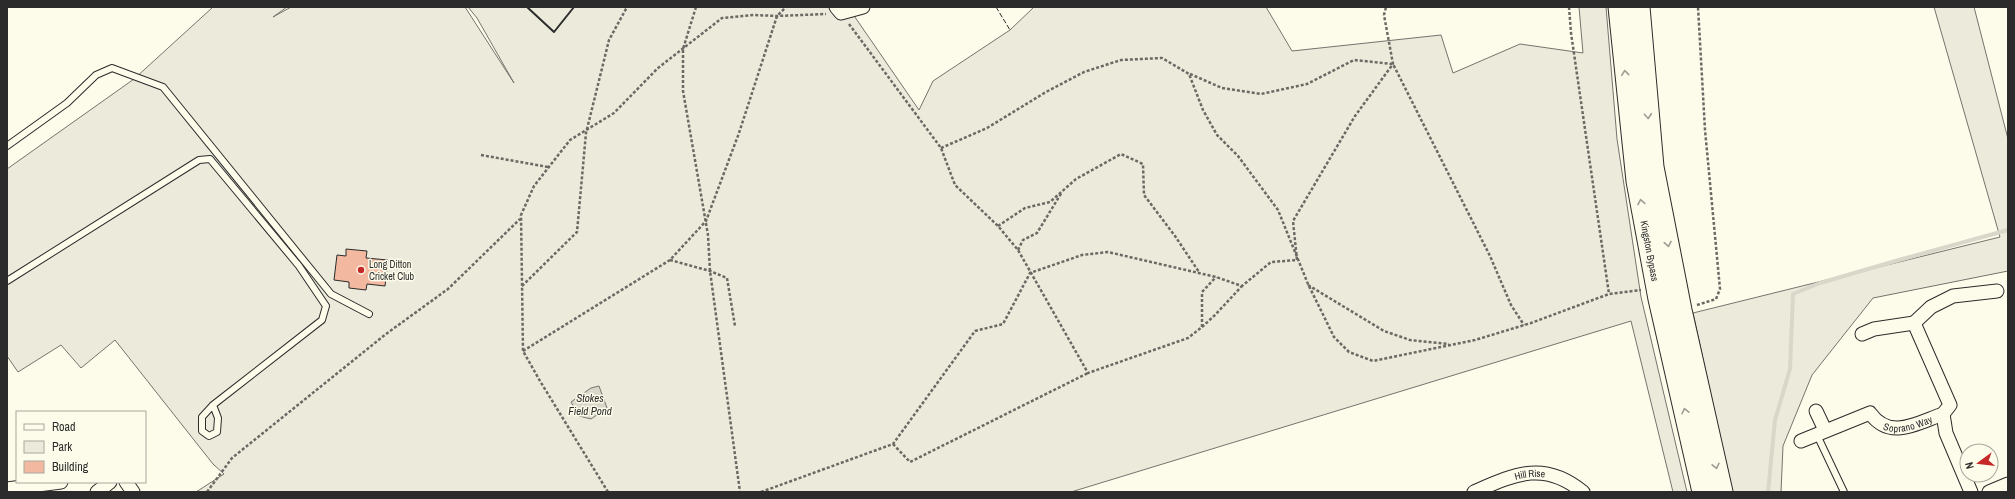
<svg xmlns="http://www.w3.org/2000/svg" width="2015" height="499" viewBox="0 0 2015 499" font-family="'Archivo Narrow',sans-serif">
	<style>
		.green { fill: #ecebdb; stroke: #74746e }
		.water { fill: #d8d7c9; stroke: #74746e }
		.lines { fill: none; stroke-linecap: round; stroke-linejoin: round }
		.stream { stroke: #d8d7c9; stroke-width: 4 }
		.building { fill: #f2b8a0; stroke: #2b2b2b }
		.service-casing { stroke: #2b2b2b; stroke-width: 8 }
		.minor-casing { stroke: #2b2b2b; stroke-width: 15 }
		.trunk-casing { stroke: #2b2b2b; stroke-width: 23 }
		.path { stroke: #6a6964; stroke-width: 2.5; stroke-dasharray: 3 2; stroke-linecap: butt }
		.service { stroke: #fdfbea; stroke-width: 6 }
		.minor { stroke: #fdfbea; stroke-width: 13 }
		.trunk { stroke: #fdfbea; stroke-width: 21 }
		.fence { stroke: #2b2b2b; stroke-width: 1; stroke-dasharray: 5 2; stroke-linecap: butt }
		.wall { stroke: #2b2b2b; stroke-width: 2 }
		.oneway { stroke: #9e9d94 }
		.poi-dot { fill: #c62828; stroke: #fdfbea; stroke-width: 1.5 }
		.labels { text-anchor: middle; stroke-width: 3; stroke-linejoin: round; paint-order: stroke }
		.street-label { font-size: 10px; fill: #2b2b2b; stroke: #fdfbea }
		.poi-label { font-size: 10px; fill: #2b2b2b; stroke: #fdfbea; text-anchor: start }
		.water-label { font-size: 11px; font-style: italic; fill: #2b2b2b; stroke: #fdfbea }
	</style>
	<rect width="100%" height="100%" fill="#fdfbea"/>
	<g class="green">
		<path d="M 213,7 L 287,7 L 273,17 L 291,7 L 465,7 L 514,83 L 477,18 L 468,7 L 848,7 L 919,110 L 933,81 L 1010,30 L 1034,7 L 1266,7 L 1292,51 L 1441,35 L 1453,73 L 1520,44 L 1583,53 L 1579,7 L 1606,7 L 1617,139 L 1641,297 L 1687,492 L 1673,492 L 1631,321 L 1071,492 L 196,492 L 224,474 L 213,464 L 115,340 L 81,368 L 61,345 L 18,372 L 7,356 L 7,169 L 134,79 Z"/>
		<path d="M 1934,7 L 1974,7 L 2008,139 L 2008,271 L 1873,298 L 1812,375 L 1783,446 L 1781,492 L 1732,492 L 1693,313 L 2000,237 Z"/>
	</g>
	<path class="water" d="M 599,386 L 607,408 L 591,419 L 579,416 L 571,402 L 591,388 Z"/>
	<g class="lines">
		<path class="stream" d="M 1768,492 L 1775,420 L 1790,369 L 1793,294 L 1820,283 L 1899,260 L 2008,230"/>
	</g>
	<path class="building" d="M 346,249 L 367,251 L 366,258 L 388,260 L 385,286 L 367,284 L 366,290 L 349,288 L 349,282 L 334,280 L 337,255 L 346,256 Z"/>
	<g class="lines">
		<defs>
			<g id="service">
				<path d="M 7,146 L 67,103 L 96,75 L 112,68 L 163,87 L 331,294 L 369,314"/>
				<path d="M 7,281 L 199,160 L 210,159 L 299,266 L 326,306 L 322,320 L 213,405 L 202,417 L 202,431 L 209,436 L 217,432 L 218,418 L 213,405"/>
				<path d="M 1817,435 L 1844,492"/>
			</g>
			<g id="minor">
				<path d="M 836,7 L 841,13 L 863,7"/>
				<path d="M 1914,323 L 1931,307 L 1953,296 L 1997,291"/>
				<path d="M 1862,334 L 1874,329 L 1914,323 L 1950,405 L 1943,414"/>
				<path d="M 1816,411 L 1825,430"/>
				<path id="s1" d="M 1801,441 L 1870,413 C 1890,441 1917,423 1943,414 L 1946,433 L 1971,492"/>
				<path d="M 126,482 L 133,492"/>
				<path d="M 7,489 L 61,482"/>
				<path d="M 97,492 L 110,482"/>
				<path id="s2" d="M 1474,492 C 1515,474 1544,460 1583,492"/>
				<path d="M 1989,492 L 2008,484"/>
			</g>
			<g id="trunk">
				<path id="s3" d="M 1619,7 L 1637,181 L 1659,299 L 1703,492"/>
				<path d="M 1639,7 L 1653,167 L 1681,310 L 1722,492"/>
			</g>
		</defs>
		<use href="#service" class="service-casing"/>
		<use href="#minor" class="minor-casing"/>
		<use href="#trunk" class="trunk-casing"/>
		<g class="path">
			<path d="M 696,7 L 683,49 L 683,91 L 708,235 L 710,271 L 740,492"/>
			<path d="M 1569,7 L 1571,33 L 1609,294"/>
			<path d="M 849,24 L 941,148 L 955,185 L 998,226 L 1018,250 L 1088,373 L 1188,338 L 1202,327 L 1202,292 L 1216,277"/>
			<path d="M 1190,74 L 1222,88 L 1261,94 L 1307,84 L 1354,60 L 1393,64 L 1490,256 L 1511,305 L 1524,325"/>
			<path d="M 941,148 L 987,128 L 1046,92 L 1084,72 L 1121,60 L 1162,58 L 1189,74 L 1203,110 L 1217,135 L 1238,156 L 1278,210 L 1308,284 L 1334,337 L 1349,352 L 1373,361 L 1475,340 L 1531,323 L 1609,294 L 1641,290"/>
			<path d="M 481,155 L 548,167"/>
			<path d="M 998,226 L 1025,208 L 1050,202 L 1076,179 L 1121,154 L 1143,164 L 1144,195 L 1175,236 L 1199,272"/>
			<path d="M 1018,250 L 1023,240 L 1037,233 L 1062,192"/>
			<path d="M 670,260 L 710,271 L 727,278 L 735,326"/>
			<path d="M 1308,285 L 1384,331 L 1410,340 L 1449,344"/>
			<path d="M 522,286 L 577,232 L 586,133 L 609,40 L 627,7"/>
			<path d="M 1697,305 L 1716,299 L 1720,289 L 1705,130 L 1698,7"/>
			<path d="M 1202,327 L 1215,315 L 1242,286"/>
			<path d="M 523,351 L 670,260 L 706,221 L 739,133 L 777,16 L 786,7"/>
			<path d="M 893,444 L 910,462 L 1088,373"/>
			<path d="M 207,492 L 232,458 L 386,334 L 448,289 L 520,219"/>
			<path d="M 608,492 L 540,381 L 523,351 L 521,215 L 534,186 L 570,140 L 614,113 L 658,68 L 722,18 L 754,15 L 777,16 L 826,14"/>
			<path d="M 761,492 L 893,444 L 975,331 L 1003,324 L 1030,273 L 1082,255 L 1108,252 L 1216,277 L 1242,286 L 1271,262 L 1297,260 L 1293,221 L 1355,116 L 1393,64 L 1384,15 L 1386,7"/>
		</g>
		<use href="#service" class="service"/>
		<use href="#minor" class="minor"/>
		<use href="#trunk" class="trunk"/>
		<path class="fence" d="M 996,7 L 1010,30"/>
		<path class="wall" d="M 527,7 L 554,32 L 574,7"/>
	</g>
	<defs><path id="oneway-chevron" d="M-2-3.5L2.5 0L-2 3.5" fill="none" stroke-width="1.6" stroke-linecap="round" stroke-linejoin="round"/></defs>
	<g class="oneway">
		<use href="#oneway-chevron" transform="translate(1625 73) rotate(-96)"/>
		<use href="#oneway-chevron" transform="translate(1648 116) rotate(85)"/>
		<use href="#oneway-chevron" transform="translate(1641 202) rotate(-101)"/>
		<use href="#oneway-chevron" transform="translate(1668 244) rotate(79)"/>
		<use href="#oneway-chevron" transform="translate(1685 411) rotate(-103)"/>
		<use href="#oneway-chevron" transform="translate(1716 466) rotate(77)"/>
	</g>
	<circle class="poi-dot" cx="361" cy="270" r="4"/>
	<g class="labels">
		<g class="street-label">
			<text dy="4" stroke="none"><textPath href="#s3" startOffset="246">Kingston Bypass</textPath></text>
			<text dy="4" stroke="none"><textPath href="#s1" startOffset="118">Soprano Way</textPath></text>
			<text dy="4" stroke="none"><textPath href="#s2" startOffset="59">Hill Rise</textPath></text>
		</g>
		<g class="poi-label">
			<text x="369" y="268">Long Ditton<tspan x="369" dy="12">Cricket Club</tspan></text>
		</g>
		<g class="water-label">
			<text x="590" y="402">Stokes<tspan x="590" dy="13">Field Pond</tspan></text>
		</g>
	</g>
	<rect width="2015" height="499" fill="none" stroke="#2b2b2b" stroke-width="16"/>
	<rect x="16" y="411" width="130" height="72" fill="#fdfbea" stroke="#a9a89e"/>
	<rect x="24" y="424" width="20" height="6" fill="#fdfbea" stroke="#a9a89e"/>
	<text x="52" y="431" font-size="12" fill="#2b2b2b">Road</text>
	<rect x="24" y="441" width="20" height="12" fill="#ecebdb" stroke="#a9a89e"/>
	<text x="52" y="451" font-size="12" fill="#2b2b2b">Park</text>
	<rect x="24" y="461" width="20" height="12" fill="#f2b8a0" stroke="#a9a89e"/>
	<text x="52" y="471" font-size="12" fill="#2b2b2b">Building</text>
	<g transform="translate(1979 463) rotate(255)"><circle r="19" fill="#fdfbea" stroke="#a9a89e"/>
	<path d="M0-3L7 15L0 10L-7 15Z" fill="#c62828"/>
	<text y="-6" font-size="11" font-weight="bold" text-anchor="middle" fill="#2b2b2b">N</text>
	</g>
</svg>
